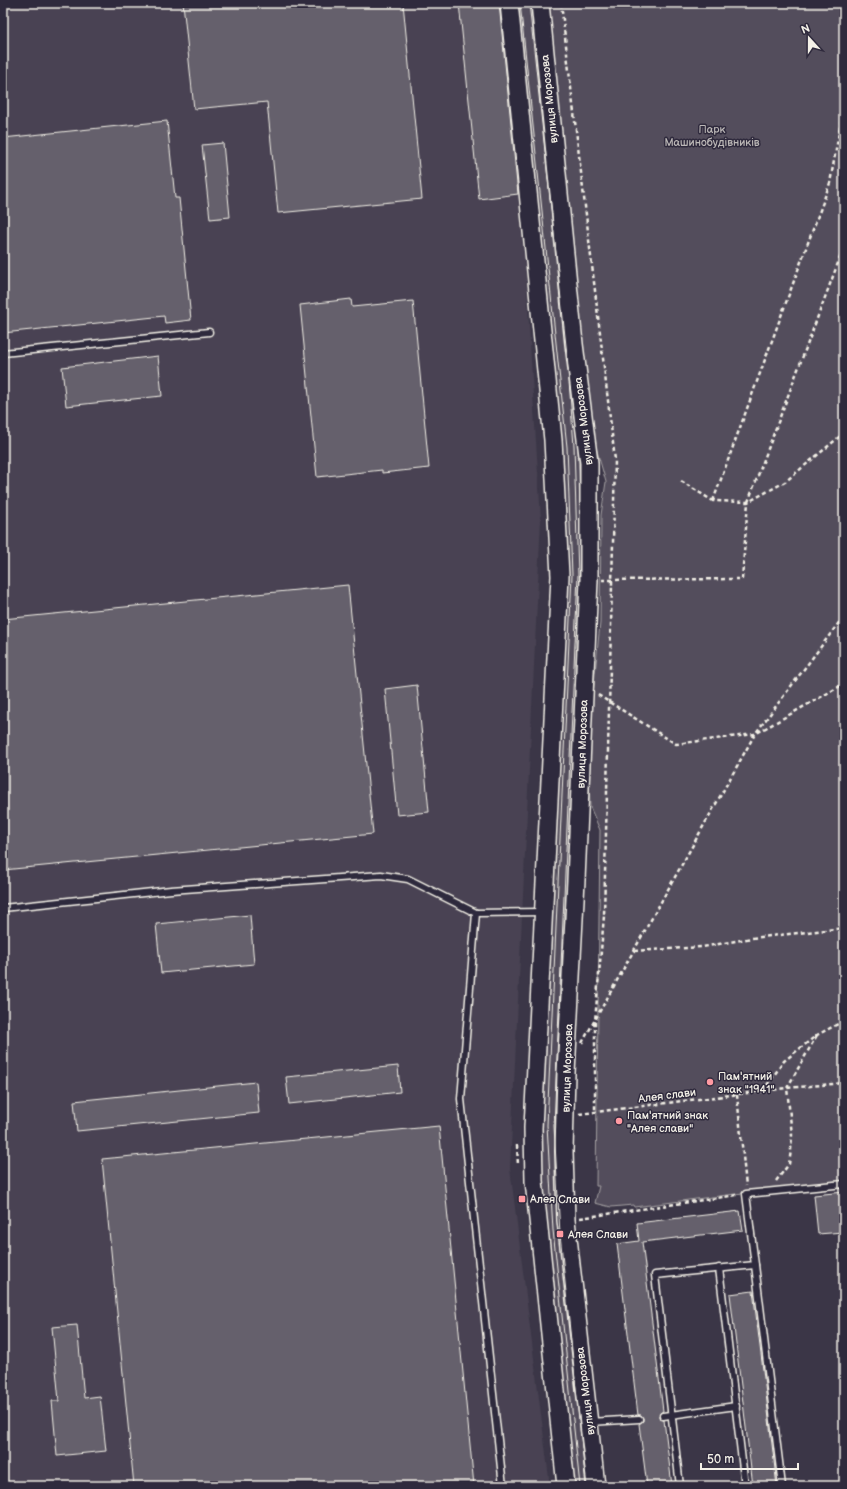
<svg xmlns="http://www.w3.org/2000/svg" width="847" height="1489" viewBox="0 0 847 1489" font-family="'Balsamiq Sans',sans-serif">
	<style>
		.built { fill: #484352 }
		.green { fill: #534e5c; stroke: #a4a0a2 }
		.building { fill: #65616c; stroke: #f4f1e8 }
		.lines { fill: none; stroke-linecap: round; stroke-linejoin: round }
		.service-casing { stroke: #f4f1e8; stroke-width: 9 }
		.secondary-casing { stroke: #f4f1e8; stroke-width: 20 }
		.path { stroke: #f4f1e8; stroke-width: 2.5; stroke-dasharray: 4 3; stroke-linecap: butt }
		.service { stroke: #2f2a3d; stroke-width: 6 }
		.secondary { stroke: #2f2a3d; stroke-width: 17 }
		.tram { stroke: #f4f1e8; stroke-width: 1 }
		.poi-dot { fill: #ff9aa2; stroke: #2f2a3d; stroke-width: 1.5 }
		.labels { text-anchor: middle; stroke-width: 3; stroke-linejoin: round; paint-order: stroke }
		.street-label { font-size: 11px; fill: #f4f1e8; stroke: #2f2a3d }
		.park-label { font-size: 11px; fill: #bcb8b7; stroke: #2f2a3d }
		.poi-label { font-size: 11px; fill: #f4f1e8; stroke: #2f2a3d; text-anchor: start }
	</style>
	<rect width="100%" height="100%" fill="#3b3647"/>
	<filter id="ink" filterUnits="userSpaceOnUse"><feTurbulence type="fractalNoise" baseFrequency=".025" numOctaves="2"/><feDisplacementMap in="SourceGraphic" scale="8" xChannelSelector="R" yChannelSelector="G"/><feConvolveMatrix kernelMatrix="1 2 1 2 8 2 1 2 1" color-interpolation-filters="sRGB"/></filter>
	<g filter="url(#ink)">
		<path class="built" d="M 3,3 L 502,3 L 522,194 L 532,379 L 541,519 L 510,1168 L 550,1486 L 3,1486 Z"/>
		<g class="green">
			<path d="M 515,3 L 534,3 L 576,410 L 579,476 L 582,584 L 559,1129 L 591,1486 L 573,1486 L 539,1178 L 539,1128 L 566,583 Z"/>
			<path d="M 546,3 L 844,3 L 844,1180 L 634,1207 L 633,1205 L 611,1207 L 595,1203 L 599,1186 L 596,1186 L 600,830 L 590,807 L 588,746 L 600,623 L 601,515 L 606,482 L 595,444 L 567,229 Z"/>
		</g>
		<g class="building">
			<path d="M 183,3 L 403,3 L 422,199 L 278,213 L 267,102 L 194,109 Z"/>
			<path d="M 459,3 L 499,3 L 518,194 L 479,199 Z"/>
			<path d="M 167,121 L 175,198 L 179,198 L 191,320 L 165,323 L 164,316 L 3,333 L 3,138 Z"/>
			<path d="M 223,143 L 230,217 L 210,219 L 202,145 Z"/>
			<path d="M 351,299 L 352,307 L 413,301 L 429,468 L 382,473 L 382,470 L 317,477 L 300,305 Z"/>
			<path d="M 158,356 L 162,396 L 66,406 L 62,367 Z"/>
			<path d="M 348,585 L 373,834 L 3,870 L 3,619 Z"/>
			<path d="M 417,685 L 429,812 L 397,815 L 385,689 Z"/>
			<path d="M 250,915 L 254,964 L 161,973 L 156,924 Z"/>
			<path d="M 398,1066 L 400,1092 L 289,1104 L 286,1077 Z"/>
			<path d="M 256,1082 L 259,1113 L 77,1131 L 74,1101 Z"/>
			<path d="M 439,1126 L 474,1486 L 134,1486 L 102,1159 Z"/>
			<path d="M 844,1192 L 844,1217 L 842,1217 L 843,1232 L 818,1234 L 814,1195 Z"/>
			<path d="M 740,1211 L 743,1230 L 642,1242 L 663,1411 L 660,1413 L 659,1416 L 660,1419 L 664,1420 L 672,1486 L 647,1486 L 639,1424 L 643,1421 L 643,1418 L 641,1415 L 638,1415 L 617,1244 L 639,1241 L 637,1223 Z"/>
			<path d="M 753,1291 L 766,1394 L 777,1486 L 753,1486 L 730,1294 Z"/>
			<path d="M 77,1325 L 84,1398 L 100,1396 L 106,1451 L 57,1456 L 52,1401 L 59,1401 L 52,1327 Z"/>
		</g>
		<g class="lines">
			<defs>
				<g id="service">
					<path d="M 3,353 L 209,332"/>
					<path d="M 3,908 L 171,890 L 381,875 L 408,879 L 476,913 L 461,1099 L 503,1486"/>
					<path d="M 476,913 L 542,912"/>
					<path d="M 755,1265 L 782,1486"/>
					<path d="M 719,1268 L 745,1486"/>
					<path d="M 663,1416 L 736,1406"/>
					<path d="M 590,1422 L 639,1419"/>
					<path d="M 680,1486 L 655,1275 L 755,1265 L 746,1194 L 844,1184"/>
				</g>
				<g id="secondary">
					<path d="M 509,3 L 553,440 L 560,576 L 533,1128 L 534,1181 L 566,1486"/>
					<path d="M 540,3 L 574,344 L 589,463 L 589,580 L 576,880 L 566,1073 L 564,1151 L 566,1220 L 596,1486"/>
				</g>
			</defs>
			<use href="#service" class="service-casing"/>
			<use href="#secondary" class="secondary-casing"/>
			<g class="path">
				<path d="M 561,3 L 615,460 L 604,916 L 595,1021 L 595,1112"/>
				<path d="M 681,481 L 713,501 L 748,502 L 785,482 L 844,433"/>
				<path d="M 713,501 L 830,183 L 844,105"/>
				<path d="M 602,580 L 742,579 L 748,502 L 844,247"/>
				<path d="M 598,695 L 676,744 L 755,734 L 844,684"/>
				<path d="M 634,951 L 703,947 L 752,938 L 844,928"/>
				<path d="M 582,1043 L 755,734 L 844,616"/>
				<path d="M 763,1091 L 784,1061 L 817,1035 L 838,1024 L 844,1019"/>
				<path d="M 737,1095 L 746,1186"/>
				<path d="M 579,1114 L 787,1088 L 844,1083"/>
				<path d="M 517,1145 L 518,1166"/>
				<path d="M 776,1181 L 789,1164 L 791,1150 L 792,1135 L 787,1088 L 817,1035"/>
				<path d="M 580,1218 L 737,1195"/>
			</g>
			<use href="#service" class="service"/>
			<use href="#secondary" class="secondary"/>
			<g class="tram">
				<path d="M 520,3 L 567,447 L 572,575 L 547,1125 L 553,1230 L 580,1486"/>
				<path d="M 529,3 L 567,355 L 574,446 L 578,575 L 554,1126 L 560,1234 L 586,1486"/>
			</g>
		</g>
	</g>
	<g class="poi-dot">
		<circle cx="710" cy="1082" r="4"/>
		<circle cx="619" cy="1121" r="4"/>
		<rect x="518" y="1195" width="8" height="8" rx="2"/>
		<rect x="556" y="1230" width="8" height="8" rx="2"/>
	</g>
	<g class="labels">
		<g class="street-label">
			<text transform="translate(549 99) rotate(-96)" y="4">вулиця Морозова</text>
			<text transform="translate(583 421) rotate(-97)" y="4">вулиця Морозова</text>
			<text transform="translate(582 744) rotate(-88)" y="4">вулиця Морозова</text>
			<text transform="translate(567 1068) rotate(-88)" y="4">вулиця Морозова</text>
			<text transform="translate(667 1095) rotate(-7)" y="4">Алея слави</text>
			<text transform="translate(585 1391) rotate(-97)" y="4">вулиця Морозова</text>
		</g>
		<g class="park-label">
			<text x="712" y="133">Парк<tspan x="712" dy="13">Машинобудівників</tspan></text>
		</g>
		<g class="poi-label">
			<text x="718" y="1080">Пам'ятний<tspan x="718" dy="13">знак "1941"</tspan></text>
			<text x="627" y="1119">Пам'ятний знак<tspan x="627" dy="13">"Алея слави"</tspan></text>
			<text x="530" y="1203">Aлея Слави</text>
			<text x="568" y="1238">Алея Слави</text>
		</g>
	</g>
	<rect width="847" height="1489" fill="none" stroke="#2f2a3d" stroke-width="16"/>
	<rect x="8" y="8" width="831" height="1473" fill="none" stroke="#f4f1e8" stroke-width="1.5" filter="url(#ink)"/>
	<g transform="translate(809 38) rotate(339)" stroke="#2f2a3d" stroke-width="3" paint-order="stroke">
	<path d="M0-3L7 15L0 10L-7 15Z" fill="#f4f1e8"/>
	<text y="-6" font-size="11" font-weight="bold" text-anchor="middle" fill="#f4f1e8">N</text>
	</g>
	<path d="M701 1463v6h97v-6" fill="none" stroke="#f4f1e8" stroke-width="2"/>
	<text x="707" y="1463" font-size="12" fill="#f4f1e8" stroke="#2f2a3d" stroke-width="3" paint-order="stroke">50 m</text>
</svg>
